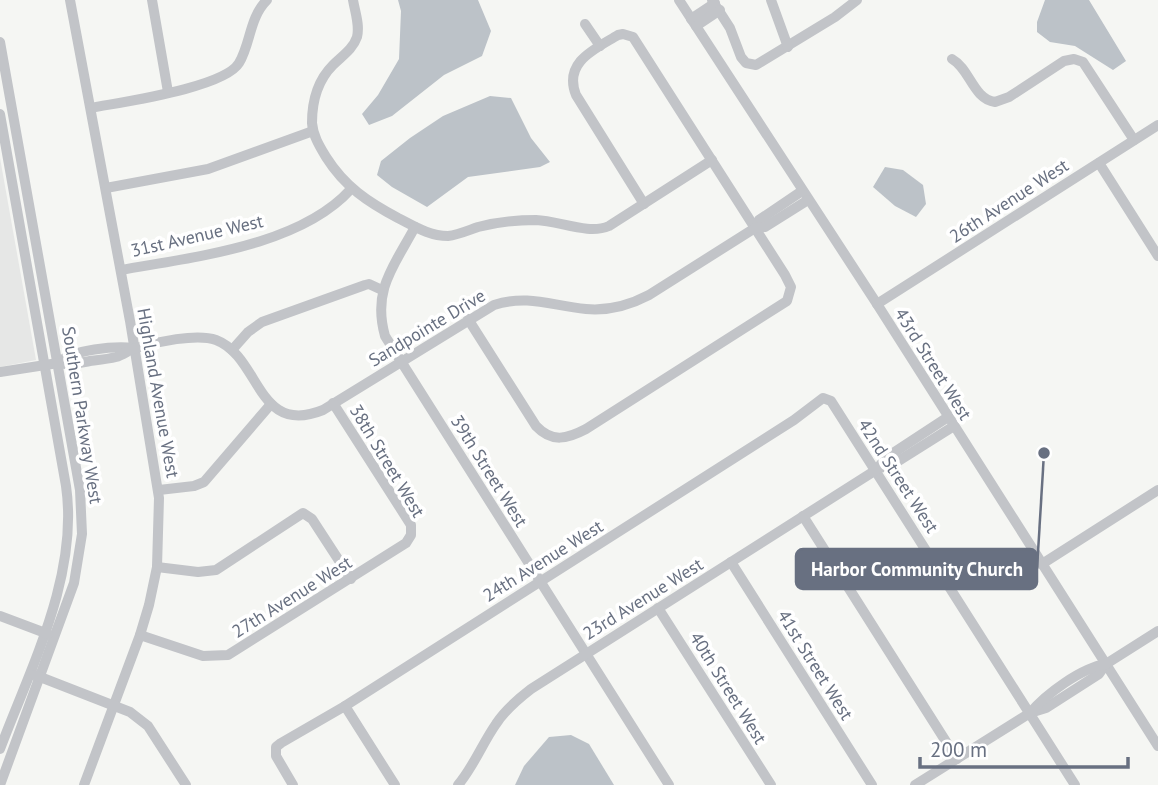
<svg xmlns="http://www.w3.org/2000/svg" width="1158" height="785" viewBox="0 0 1158 785" font-family="'PT Sans',sans-serif">
	<style>
		.built { fill: #e6e7e6 }
		.water { fill: #bcc2c8 }
		.lines { fill: none; stroke-linecap: round; stroke-linejoin: round }
		.minor { stroke: #c2c4c8; stroke-width: 10 }
		.labels { text-anchor: middle; stroke-width: 7; stroke-linejoin: round; paint-order: stroke }
		.street-label { font-size: 18px; fill: #687081; stroke: #fff }
		.leader { fill: none; stroke: #687081; stroke-width: 2.5 }
		.callout-dot { fill: #687081; stroke: #fff; stroke-width: 2.5 }
		.callout { fill: #687081; stroke: #687081; stroke-width: 2.5 }
		.callout-label { font-size: 19px; text-anchor: middle; font-weight: bold; fill: #fff }
	</style>
	<rect width="100%" height="100%" fill="#f5f6f3"/>
	<path class="built" d="M 0,158 L 36,360 L 0,367 Z"/>
	<g class="water">
		<path d="M 398,0 L 478,0 L 491,31 L 482,56 L 444,75 L 392,116 L 369,125 L 362,114 L 378,95 L 399,59 L 401,11 Z"/>
		<path d="M 1045,0 L 1089,0 L 1126,61 L 1113,70 L 1075,46 L 1050,42 L 1037,32 L 1037,22 Z"/>
		<path d="M 490,96 L 511,98 L 531,138 L 550,162 L 540,167 L 468,177 L 427,207 L 392,187 L 377,175 L 381,161 L 410,138 L 443,116 Z"/>
		<path d="M 885,167 L 903,170 L 923,185 L 926,204 L 916,217 L 895,206 L 873,187 Z"/>
		<path d="M 571,735 L 589,744 L 614,785 L 515,785 L 524,766 L 549,737 Z"/>
	</g>
	<g class="lines">
		<g class="minor">
			<path d="M 70,0 L 130,321 L 159,498 L 157,567 L 149,605 L 140,635 L 84,785"/>
			<path d="M 152,0 L 168,92"/>
			<path d="M 353,0 C 355,12 360,25 357,37 C 353,49 342,56 333,65 C 318,80 312,102 312,123 C 313,136 320,147 326,157 C 345,187 368,202 398,218 C 414,226 429,236 448,236 C 458,235 469,230 478,227 C 497,222 517,220 536,220 C 560,221 588,235 609,226 L 712,160"/>
			<path d="M 679,0 L 877,304 L 1158,746"/>
			<path d="M 712,0 L 730,28 L 741,57 L 746,63 L 756,65 L 835,17 L 857,0"/>
			<path d="M 771,0 L 788,47"/>
			<path d="M 691,19 L 715,3"/>
			<path d="M 585,24 L 600,46"/>
			<path d="M 696,26 L 720,10"/>
			<path d="M 0,42 L 80,490 L 82,534 L 74,583 L 0,785"/>
			<path d="M 952,59 C 970,69 973,99 995,102 L 1009,97 L 1064,61 L 1074,59 L 1083,62 L 1134,140"/>
			<path d="M 91,108 C 121,102 224,88 239,63 C 251,43 249,18 267,0"/>
			<path d="M 0,114 L 66,486 C 79,575 31,667 0,749"/>
			<path d="M 1099,163 L 1158,256"/>
			<path d="M 106,188 L 208,169 L 313,131"/>
			<path d="M 415,227 C 394,266 372,290 385,336 L 669,785"/>
			<path d="M 755,228 L 759,220 L 802,191"/>
			<path d="M 121,270 C 193,257 300,246 351,189"/>
			<path d="M 877,304 L 1158,125"/>
			<path d="M 468,319 L 536,426 C 552,443 567,439 586,429 L 787,301 L 791,287 L 785,275 L 633,37 L 623,34 L 618,35 C 595,49 563,62 576,95 L 644,204"/>
			<path d="M 232,350 L 248,332 L 262,322 L 365,285 L 369,284 L 382,290"/>
			<path d="M 58,363 C 73,349 115,346 134,348"/>
			<path d="M 0,372 L 58,363 C 69,366 79,363 90,361 C 98,360 108,359 116,357 C 123,355 129,350 136,348 C 156,342 197,333 216,340 C 261,357 256,437 323,410 L 494,305 C 529,294 552,306 586,309 C 608,311 630,305 649,295 L 755,228 L 765,227 L 808,200"/>
			<path d="M 876,469 L 892,465 L 954,426"/>
			<path d="M 159,490 L 194,486 L 204,482 L 271,404"/>
			<path d="M 803,516 L 957,759"/>
			<path d="M 731,562 L 872,785"/>
			<path d="M 1042,564 L 1158,490"/>
			<path d="M 157,567 L 198,572 L 216,570 L 303,513 L 312,519 L 351,579"/>
			<path d="M 658,608 L 771,785"/>
			<path d="M 0,616 L 48,634"/>
			<path d="M 140,635 L 203,656 L 228,655 L 406,543 L 411,535 L 411,525 L 333,403"/>
			<path d="M 35,675 L 130,712 L 148,726 L 186,785"/>
			<path d="M 345,706 L 395,785"/>
			<path d="M 1030,713 L 1046,708 L 1099,674 L 1106,664 L 1158,631"/>
			<path d="M 293,785 L 276,756 L 276,747 L 281,743 L 345,706 L 794,420 L 823,398 L 831,401 L 1075,785"/>
			<path d="M 458,785 C 474,766 482,744 496,724 C 505,710 518,699 531,689 L 876,470 L 887,457 L 948,417"/>
			<path d="M 915,785 L 1030,713 C 1046,694 1081,668 1106,664"/>
		</g>
	</g>
	<g class="labels">
		<g class="street-label">
			<text transform="translate(1009 201) rotate(-33)" y="6">26th Avenue West</text>
			<text transform="translate(197 236) rotate(-13)" y="6">31st Avenue West</text>
			<text transform="translate(427 328) rotate(-31)" y="6">Sandpointe Drive</text>
			<text transform="translate(933 364) rotate(58)" y="6">43rd Street West</text>
			<text transform="translate(158 393) rotate(80)" y="6">Highland Avenue West</text>
			<text transform="translate(82 415) rotate(81)" y="6">Southern Parkway West</text>
			<text transform="translate(387 461) rotate(59)" y="6">38th Street West</text>
			<text transform="translate(489 471) rotate(58)" y="6">39th Street West</text>
			<text transform="translate(898 476) rotate(57)" y="6">42nd Street West</text>
			<text transform="translate(543 561) rotate(-32)" y="6">24th Avenue West</text>
			<text transform="translate(292 597) rotate(-32)" y="6">27th Avenue West</text>
			<text transform="translate(643 599) rotate(-32)" y="6">23rd Avenue West</text>
			<text transform="translate(815 665) rotate(58)" y="6">41st Street West</text>
			<text transform="translate(728 688) rotate(58)" y="6">40th Street West</text>
		</g>
	</g>
	<path class="leader" d="M1044 453L1037 569"/>
	<circle class="callout-dot" cx="1044" cy="453" r="7"/>
	<rect class="callout" x="796" y="549" width="241" height="40" rx="7"/>
	<g class="callout-label">
		<text x="917" y="576">Harbor Community Church</text>
	</g>
	<path d="M920 757v10h208v-10" fill="none" stroke="#687081" stroke-width="3.5"/>
	<text x="930" y="757" font-size="21" fill="#687081" stroke="#ffffff" stroke-width="5" paint-order="stroke">200 m</text>
</svg>
